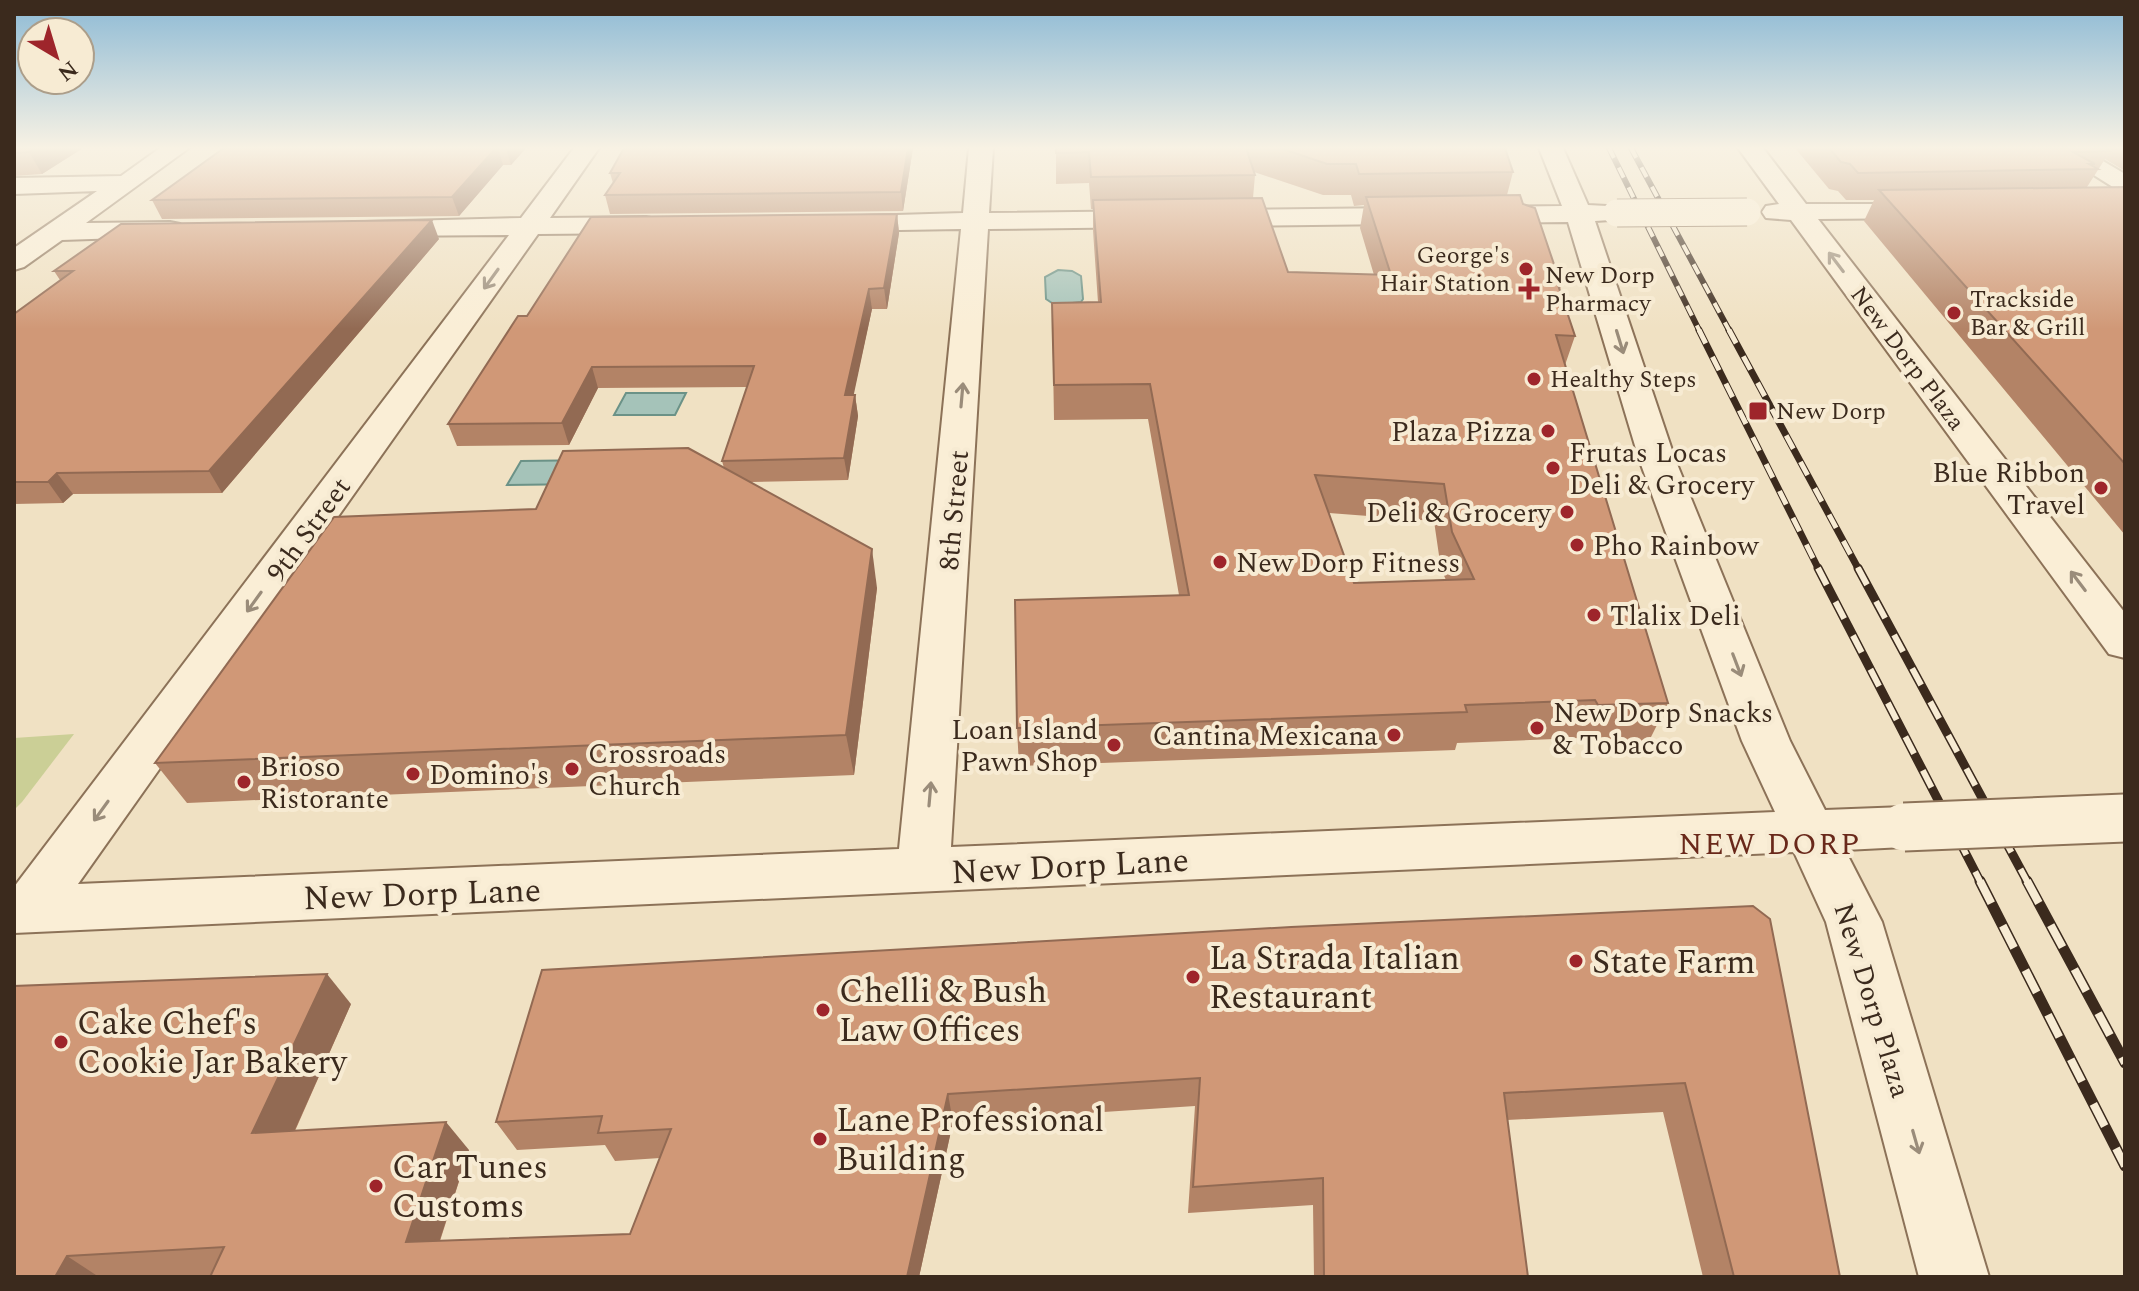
<svg xmlns="http://www.w3.org/2000/svg" width="2139" height="1291" viewBox="0 0 2139 1291" font-family="Spectral,serif">
	<style>
		.green { fill: #cbcf96 }
		.water { fill: #a5c3b9; stroke: #6b9287; stroke-width: 2 }
		.lines { fill: none; stroke-linecap: round; stroke-linejoin: round }
		.minor-casing { stroke: #8c7258; stroke-width: 4 }
		.minor { fill: #faeed6; fill-rule: evenodd }
		.rail-far3-casing { stroke: #3b2a1d; stroke-width: 6 }
		.rail-far2-casing { stroke: #3b2a1d; stroke-width: 7 }
		.rail-far1-casing { stroke: #3b2a1d; stroke-width: 9 }
		.rail-casing { stroke: #3b2a1d; stroke-width: 11 }
		.rail-far3 { stroke: #f7ebd3; stroke-width: 4; stroke-dasharray: 11; stroke-linecap: butt }
		.rail-far2 { stroke: #f7ebd3; stroke-width: 5; stroke-dasharray: 15; stroke-linecap: butt }
		.rail-far1 { stroke: #f7ebd3; stroke-width: 6; stroke-dasharray: 19; stroke-linecap: butt }
		.rail { stroke: #f7ebd3; stroke-width: 8; stroke-dasharray: 25; stroke-linecap: butt }
		.minor-bridge-far1-casing { stroke: #8c7258; stroke-width: 29; stroke-linecap: butt }
		.minor-bridge-casing { stroke: #8c7258; stroke-width: 51; stroke-linecap: butt }
		.minor-bridge-far1 { stroke: #faeed6; stroke-width: 27 }
		.minor-bridge { stroke: #faeed6; stroke-width: 47 }
		.wall { fill: #b38366; fill-rule: evenodd }
		.shaded-wall { fill: #926a53 }
		.building { fill: #d09877; stroke: #926a53; stroke-width: 2; fill-rule: evenodd }
		.oneway { stroke: #9a8c7a }
		.poi-dot { fill: #9e252b; stroke: #f7ebd3; stroke-width: 3 }
		.labels { text-anchor: middle; stroke-width: 8; stroke-linejoin: round; paint-order: stroke }
		.far-poi-label { font-size: 24px; fill: #3b2a1d; stroke: #f7ebd3; text-anchor: start }
		.far-street-label { font-size: 24px; fill: #3b2a1d; stroke: #f7ebd3 }
		.poi-label { font-size: 28px; fill: #3b2a1d; stroke: #f7ebd3; text-anchor: start }
		.street-label { font-size: 28px; fill: #3b2a1d; stroke: #f7ebd3 }
		.neighbourhood-label { font-size: 30px; letter-spacing: 2px; fill: #69281a; stroke: #f7ebd3 }
		.near-street-label { font-size: 34px; fill: #3b2a1d; stroke: #f7ebd3 }
		.near-poi-label { font-size: 34px; fill: #3b2a1d; stroke: #f7ebd3; text-anchor: start }
	</style>
	<rect width="100%" height="100%" fill="#f0e1c3"/>
	<path class="green" d="M 74,734 L 22,802 L 16,808 L 14,738 Z"/>
	<g class="water">
		<path d="M 1058,270 L 1072,271 L 1081,276 L 1083,299 L 1081,302 L 1055,305 L 1046,299 L 1045,277 Z"/>
		<path d="M 626,393 L 686,393 L 675,415 L 614,415 Z"/>
		<path d="M 597,460 L 585,484 L 507,485 L 521,461 Z"/>
	</g>
	<g class="lines">
		<defs>
			<g id="minor">
				<path d="M 160,148 L 189,148 L 86,223 L 170,222 L 180,224 L 184,230 L 180,236 L 62,240 L 24,267 L 14,270 L 14,248 L 97,191 L 14,194 L 14,178 L 121,176 Z"/>
				<path d="M 574,148 L 599,148 L 550,218 L 646,217 L 656,219 L 659,225 L 656,231 L 646,233 L 538,234 L 78,884 L 899,849 L 961,229 L 839,231 L 829,229 L 826,223 L 829,217 L 963,213 L 969,148 L 993,148 L 989,213 L 1562,206 L 1539,148 L 1563,148 L 1588,205 L 1626,207 L 1630,213 L 1626,219 L 1595,221 L 1675,459 L 1790,741 L 1825,810 L 1904,807 L 1922,813 L 1930,827 L 1922,841 L 1904,847 L 1845,850 L 1882,922 L 1989,1277 L 1919,1277 L 1826,922 L 1794,852 L 14,933 L 14,887 L 509,235 L 375,236 L 365,234 L 361,228 L 365,222 L 521,218 ZM 1568,222 L 1639,459 L 1742,741 L 1775,812 L 951,847 L 988,229 Z"/>
				<path d="M 1738,148 L 1763,148 L 1806,204 L 1936,204 L 1940,210 L 1936,216 L 1927,218 L 1818,219 L 2125,613 L 2125,658 L 2109,654 L 1791,220 L 1766,218 L 1762,212 L 1766,206 L 1779,204 Z"/>
				<path d="M 2051,148 L 2081,148 L 2125,174 L 2125,192 L 2116,189 Z"/>
			</g>
		</defs>
		<use href="#minor" class="minor-casing"/>
		<use href="#minor" class="minor"/>
		<defs>
			<g id="rail-far3">
				<path d="M 1609,148 L 1700,332"/>
				<path d="M 1631,148 L 1730,332"/>
			</g>
			<g id="rail-far2">
				<path d="M 1699,330 L 1819,570"/>
				<path d="M 1729,330 L 1859,570"/>
			</g>
			<g id="rail-far1">
				<path d="M 1818,568 L 1981,883"/>
				<path d="M 1858,568 L 2028,883"/>
			</g>
			<g id="rail">
				<path d="M 1980,881 L 2125,1166"/>
				<path d="M 2027,881 L 2125,1063"/>
			</g>
		</defs>
		<use href="#rail-far3" class="rail-far3-casing"/>
		<use href="#rail-far2" class="rail-far2-casing"/>
		<use href="#rail-far1" class="rail-far1-casing"/>
		<use href="#rail" class="rail-casing"/>
		<use href="#rail-far3" class="rail-far3"/>
		<use href="#rail-far2" class="rail-far2"/>
		<use href="#rail-far1" class="rail-far1"/>
		<use href="#rail" class="rail"/>
		<defs>
			<path id="minor-bridge-far1" d="M 1617,213 L 1747,212"/>
			<path id="minor-bridge" d="M 1904,827 L 2125,818"/>
		</defs>
		<use href="#minor-bridge-far1" class="minor-bridge-far1-casing"/>
		<use href="#minor-bridge" class="minor-bridge-casing"/>
		<use href="#minor-bridge-far1" class="minor-bridge-far1"/>
		<use href="#minor-bridge" class="minor-bridge"/>
	</g>
	<g class="wall">
		<path d="M 14,148 L 83,148 L 42,174 L 14,176 Z"/>
		<path d="M 224,148 L 526,148 L 511,165 L 503,165 L 459,216 L 162,219 L 152,200 Z"/>
		<path d="M 913,148 L 903,211 L 610,214 L 605,195 L 613,183 L 610,173 Z"/>
		<path d="M 1056,148 L 1505,148 L 1513,172 L 1507,195 L 1523,204 L 1561,285 L 1560,291 L 1575,336 L 1565,365 L 1668,703 L 1649,741 L 1581,743 L 1579,738 L 1457,743 L 1455,750 L 1019,766 L 1017,728 L 1179,595 L 1148,419 L 1054,420 L 1052,303 L 1098,302 L 1093,231 L 1093,209 L 1091,209 L 1089,183 L 1056,184 ZM 1254,172 L 1323,195 L 1351,195 L 1354,206 L 1364,205 L 1360,228 L 1374,275 L 1288,272 L 1253,198 L 1255,175 ZM 1329,513 L 1434,521 L 1441,569 L 1446,580 L 1354,583 Z"/>
		<path d="M 1795,148 L 2125,148 L 2125,171 L 2105,159 L 2087,187 L 2125,187 L 2125,535 L 1864,221 L 1874,200 L 1846,200 L 1838,191 L 1829,189 Z"/>
		<path d="M 897,214 L 899,233 L 887,309 L 872,309 L 853,395 L 855,395 L 858,416 L 848,480 L 751,482 L 877,588 L 854,775 L 187,803 L 155,763 L 536,509 L 724,468 L 722,461 L 747,387 L 598,388 L 569,445 L 457,446 L 448,424 L 527,316 Z"/>
		<path d="M 439,239 L 222,493 L 73,494 L 63,503 L 14,504 L 14,314 L 60,280 L 54,271 Z"/>
		<path d="M 1753,906 L 1840,1277 L 1703,1277 L 1663,1112 L 1507,1120 L 1528,1277 L 1314,1277 L 1313,1205 L 1188,1213 L 1195,1106 L 953,1122 L 919,1277 L 210,1277 L 211,1275 L 173,1277 L 14,1277 L 351,1004 L 295,1131 L 469,1150 L 440,1241 L 630,1234 L 660,1158 L 615,1161 L 605,1145 L 517,1150 L 496,1122 Z"/>
	</g>
	<g class="shaded-wall">
		<path d="M 35,148 L 83,148 L 42,174 L 29,152 Z"/>
		<path d="M 496,148 L 498,148 L 503,165 L 459,216 L 452,197 Z"/>
		<path d="M 506,148 L 526,148 L 511,165 Z"/>
		<path d="M 908,148 L 913,148 L 903,211 L 901,192 Z"/>
		<path d="M 897,214 L 899,233 L 887,309 L 884,288 Z"/>
		<path d="M 432,220 L 439,239 L 222,493 L 209,471 Z"/>
		<path d="M 869,289 L 872,309 L 849,417 L 845,395 Z"/>
		<path d="M 592,367 L 598,388 L 569,445 L 562,423 Z"/>
		<path d="M 855,395 L 858,416 L 848,480 L 844,458 Z"/>
		<path d="M 57,473 L 73,494 L 63,503 L 48,482 Z"/>
		<path d="M 872,549 L 877,588 L 854,775 L 846,735 Z"/>
		<path d="M 327,974 L 351,1004 L 281,1161 L 252,1133 Z"/>
		<path d="M 948,1094 L 953,1122 L 919,1277 L 907,1277 Z"/>
		<path d="M 446,1122 L 469,1150 L 431,1267 L 406,1242 Z"/>
		<path d="M 67,1256 L 99,1277 L 55,1277 Z"/>
	</g>
	<g class="building">
		<path d="M 14,148 L 35,148 L 29,152 L 14,153 Z"/>
		<path d="M 224,148 L 496,148 L 452,197 L 152,200 Z"/>
		<path d="M 624,148 L 908,148 L 901,192 L 605,195 L 620,173 L 610,173 Z"/>
		<path d="M 1056,148 L 1246,148 L 1255,175 L 1091,177 L 1089,152 L 1056,153 Z"/>
		<path d="M 1280,148 L 1505,148 L 1513,172 L 1359,174 L 1356,164 L 1327,164 Z"/>
		<path d="M 1829,148 L 2105,148 L 2109,151 L 2073,152 L 2095,164 L 2089,164 L 2098,169 L 1858,173 L 1850,164 L 1841,162 Z"/>
		<path d="M 2125,187 L 2125,464 L 1879,190 Z"/>
		<path d="M 1520,195 L 1523,204 L 1535,208 L 1561,285 L 1558,285 L 1575,336 L 1556,335 L 1668,703 L 1598,705 L 1595,700 L 1465,705 L 1467,712 L 1017,728 L 1015,600 L 1189,595 L 1150,384 L 1054,385 L 1052,303 L 1101,302 L 1093,200 L 1262,198 L 1288,272 L 1391,275 L 1366,197 ZM 1315,475 L 1444,484 L 1452,532 L 1474,579 L 1354,583 Z"/>
		<path d="M 897,214 L 884,288 L 869,289 L 845,395 L 855,395 L 844,458 L 722,461 L 754,366 L 592,367 L 562,423 L 448,424 L 518,316 L 527,316 L 591,217 Z"/>
		<path d="M 432,220 L 209,471 L 57,473 L 48,482 L 14,482 L 14,314 L 73,271 L 54,271 L 121,224 Z"/>
		<path d="M 688,448 L 872,549 L 846,735 L 155,763 L 334,517 L 536,509 L 563,451 Z"/>
		<path d="M 1753,906 L 1770,919 L 1840,1277 L 1734,1277 L 1685,1083 L 1504,1093 L 1528,1277 L 1324,1277 L 1323,1178 L 1193,1187 L 1200,1078 L 948,1094 L 907,1277 L 210,1277 L 224,1247 L 67,1256 L 55,1277 L 14,1277 L 14,986 L 327,974 L 252,1133 L 446,1122 L 406,1242 L 630,1234 L 671,1129 L 598,1133 L 602,1116 L 496,1122 L 542,970 L 1291,927 Z"/>
	</g>
	<defs><path id="oneway-shaft" d="M-6 0H5M1.5-3L5.5 0L1.5 3" fill="none" stroke-width="1.6" stroke-linecap="round" stroke-linejoin="round" transform="scale(2)"/></defs>
	<g class="oneway">
		<use href="#oneway-shaft" transform="translate(1836 262) rotate(-127)"/>
		<use href="#oneway-shaft" transform="translate(491 279) rotate(126)"/>
		<use href="#oneway-shaft" transform="translate(1620 342) rotate(73)"/>
		<use href="#oneway-shaft" transform="translate(962 395) rotate(-85)"/>
		<use href="#oneway-shaft" transform="translate(2078 581) rotate(-127)"/>
		<use href="#oneway-shaft" transform="translate(254 602) rotate(126)"/>
		<use href="#oneway-shaft" transform="translate(1737 665) rotate(69)"/>
		<use href="#oneway-shaft" transform="translate(930 794) rotate(-85)"/>
		<use href="#oneway-shaft" transform="translate(101 811) rotate(126)"/>
		<use href="#oneway-shaft" transform="translate(1916 1142) rotate(74)"/>
	</g>
	<linearGradient id="sky" x2="0" y2="1"><stop stop-color="#8dbad5"/><stop offset="0.45" stop-color="#f8f2e4"/><stop offset="1" stop-color="#f8f2e4" stop-opacity="0"/></linearGradient>
	<rect width="2139" height="329" fill="url(#sky)"/>
	<g class="poi-dot">
		<circle cx="1526" cy="269" r="8"/>
		<path d="M1525 277h8v8h8v8h-8v8h-8v-8h-8v-8h8z"/>
		<circle cx="1954" cy="313" r="8"/>
		<circle cx="1534" cy="379" r="8"/>
		<rect x="1748" y="401" width="20" height="20" rx="4"/>
		<circle cx="1548" cy="431" r="8"/>
		<circle cx="1553" cy="468" r="8"/>
		<circle cx="2101" cy="488" r="8"/>
		<circle cx="1567" cy="512" r="8"/>
		<circle cx="1577" cy="545" r="8"/>
		<circle cx="1220" cy="562" r="8"/>
		<circle cx="1594" cy="615" r="8"/>
		<circle cx="1537" cy="728" r="8"/>
		<circle cx="1394" cy="735" r="8"/>
		<circle cx="1114" cy="745" r="8"/>
		<circle cx="572" cy="769" r="8"/>
		<circle cx="413" cy="774" r="8"/>
		<circle cx="244" cy="782" r="8"/>
		<circle cx="1576" cy="961" r="8"/>
		<circle cx="1193" cy="977" r="8"/>
		<circle cx="823" cy="1010" r="8"/>
		<circle cx="61" cy="1042" r="8"/>
		<circle cx="820" cy="1139" r="8"/>
		<circle cx="376" cy="1186" r="8"/>
	</g>
	<g class="labels">
		<g class="far-poi-label">
			<text x="1510" y="263" text-anchor="end">George's<tspan x="1510" dy="28">Hair Station</tspan></text>
			<text x="1545" y="283">New Dorp<tspan x="1545" dy="28">Pharmacy</tspan></text>
			<text x="1970" y="307">Trackside<tspan x="1970" dy="28">Bar &amp; Grill</tspan></text>
			<text x="1550" y="387">Healthy Steps</text>
			<text x="1776" y="419">New Dorp</text>
		</g>
		<g class="far-street-label">
			<text transform="translate(1908 358) rotate(53)" y="8">New Dorp Plaza</text>
		</g>
		<g class="poi-label">
			<text x="1532" y="441" text-anchor="end">Plaza Pizza</text>
			<text x="1569" y="462">Frutas Locas<tspan x="1569" dy="32">Deli &amp; Grocery</tspan></text>
			<text x="2085" y="482" text-anchor="end">Blue Ribbon<tspan x="2085" dy="32">Travel</tspan></text>
			<text x="1551" y="522" text-anchor="end">Deli &amp; Grocery</text>
			<text x="1593" y="555">Pho Rainbow</text>
			<text x="1236" y="572">New Dorp Fitness</text>
			<text x="1610" y="625">Tlalix Deli</text>
			<text x="1553" y="722">New Dorp Snacks<tspan x="1553" dy="32">&amp; Tobacco</tspan></text>
			<text x="1098" y="739" text-anchor="end">Loan Island<tspan x="1098" dy="32">Pawn Shop</tspan></text>
			<text x="1378" y="745" text-anchor="end">Cantina Mexicana</text>
			<text x="588" y="763">Crossroads<tspan x="588" dy="32">Church</tspan></text>
			<text x="260" y="776">Brioso<tspan x="260" dy="32">Ristorante</tspan></text>
			<text x="429" y="784">Domino's</text>
		</g>
		<g class="street-label">
			<text transform="translate(953 510) rotate(-85)" y="10">8th Street</text>
			<text transform="translate(308 529) rotate(-54)" y="10">9th Street</text>
			<text transform="translate(1873 1000) rotate(73)" y="10">New Dorp Plaza</text>
		</g>
		<g class="neighbourhood-label">
			<text x="1770" y="854">NEW DORP</text>
		</g>
		<g class="near-street-label">
			<text transform="translate(1070 865) rotate(-3)" y="12">New Dorp Lane</text>
			<text transform="translate(422 893) rotate(-2)" y="12">New Dorp Lane</text>
		</g>
		<g class="near-poi-label">
			<text x="1209" y="969">La Strada Italian<tspan x="1209" dy="39">Restaurant</tspan></text>
			<text x="1592" y="973">State Farm</text>
			<text x="839" y="1002">Chelli &amp; Bush<tspan x="839" dy="39">Law Offices</tspan></text>
			<text x="77" y="1034">Cake Chef's<tspan x="77" dy="39">Cookie Jar Bakery</tspan></text>
			<text x="836" y="1131">Lane Professional<tspan x="836" dy="39">Building</tspan></text>
			<text x="392" y="1178">Car Tunes<tspan x="392" dy="39">Customs</tspan></text>
		</g>
	</g>
	<rect width="2139" height="1291" fill="none" stroke="#3b2a1d" stroke-width="32"/>
	<g transform="translate(56 56) rotate(142)"><circle r="38" fill="#f7ebd3" stroke="#ac9e8a" stroke-width="2"/>
	<path d="M0-6L14 30L0 20L-14 30Z" fill="#9e252b"/>
	<text y="-12" font-size="22" font-weight="bold" text-anchor="middle" fill="#3b2a1d">N</text>
	</g>
</svg>
